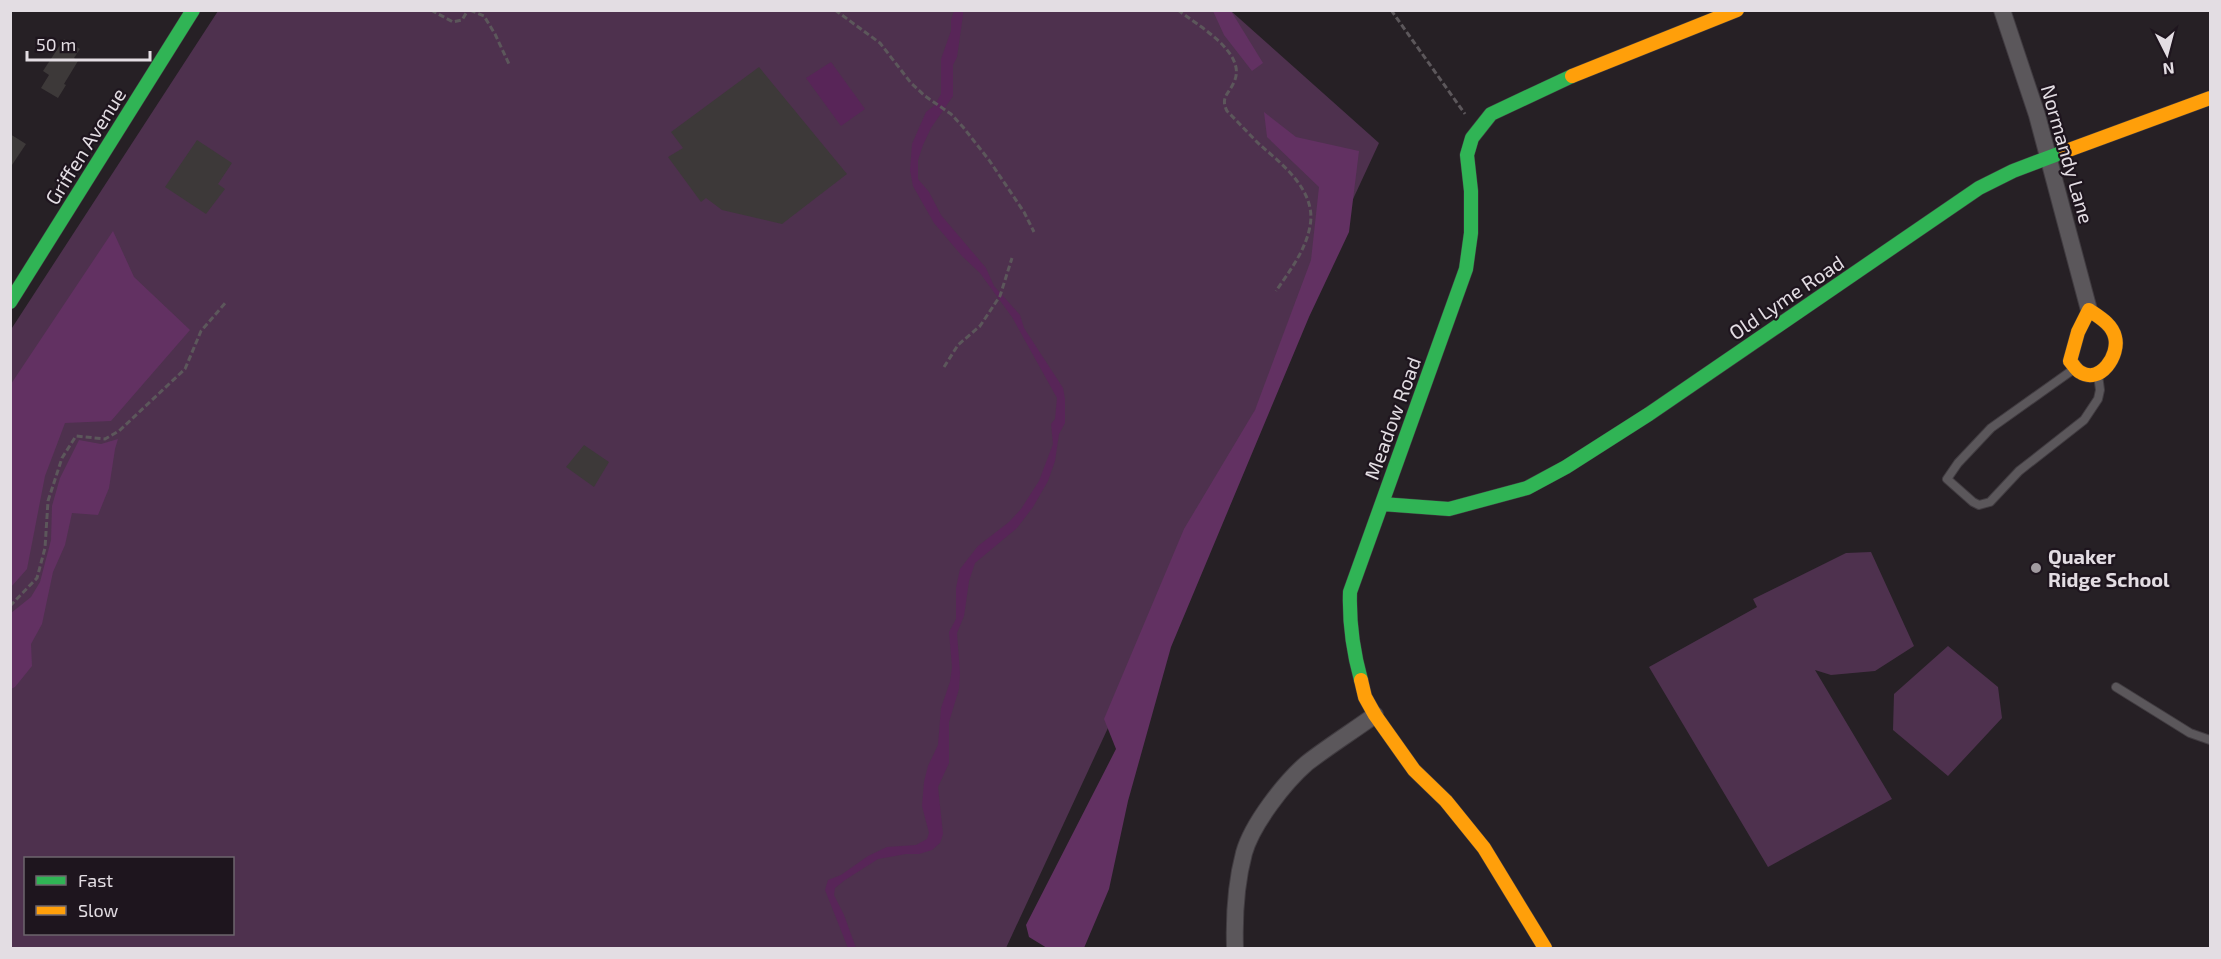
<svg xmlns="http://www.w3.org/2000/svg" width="2221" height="959" viewBox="0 0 2221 959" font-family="'Exo 2',sans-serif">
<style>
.green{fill:#4e314e;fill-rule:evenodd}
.forest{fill:#623162}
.water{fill:#582558}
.building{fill:#3d3939}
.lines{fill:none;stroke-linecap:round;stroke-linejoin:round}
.lane-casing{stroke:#413c41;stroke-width:10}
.street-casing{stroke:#413c41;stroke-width:18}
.fast-casing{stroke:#413c41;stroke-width:15}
.slow-casing{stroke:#413c41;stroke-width:15}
.path{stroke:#5c575b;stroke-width:3;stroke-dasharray:6 3;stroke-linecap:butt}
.lane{stroke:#5b575b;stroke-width:8}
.street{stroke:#5b575b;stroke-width:16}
.fast{stroke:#30b455;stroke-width:14}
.slow{stroke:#ff9f0a;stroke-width:14}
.poi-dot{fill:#a19ba0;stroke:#1e151e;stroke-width:2}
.labels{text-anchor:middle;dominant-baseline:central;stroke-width:4.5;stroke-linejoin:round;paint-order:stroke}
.street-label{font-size:20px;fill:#e3dde3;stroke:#1e151e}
.poi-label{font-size:20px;font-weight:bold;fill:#e3dde3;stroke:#1e151e;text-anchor:start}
</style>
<rect width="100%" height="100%" fill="#262025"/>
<path class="green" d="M218 11H1231L1379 143 1006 948H11L10 331ZM26 858H232V934H26Z
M1871 552 1914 646 1875 671 1831 675 1815 670 1892 799 1768 867 1649 667 1757 607 1753 599 1846 553Z
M1948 646 1998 687 2002 718 1948 776 1893 730 1894 694Z"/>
<path class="forest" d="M1213 11H1231L1263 63 1252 71 1224 35Z
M1264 112 1296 137 1359 151 1349 232 1309 317 1171 647 1128 801 1109 889 1084 948H1047L1029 937 1026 925 1116 749 1104 719 1184 529 1255 410 1311 260 1319 187 1267 137Z
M113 231 134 277 190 330 111 421 65 423 45 476 27 569 11 587V384Z
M118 439 115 449 109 488 98 515 72 513 65 545 53 572 42 624 31 644 32 666 15 687 11 689V613L31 597 40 582 51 540 52 506 60 478 79 440 101 444Z"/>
<path class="water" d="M954 11H963V15L957 57 953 65V96L931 128 923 145 918 160V179L929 192 941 215 986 268 994 286 1020 315 1024 328 1063 388 1065 399V423L1059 434 1055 461 1048 481 1033 507 1017 528 975 563 969 581 964 616 957 633 960 673 959 689 949 722V763L938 787 943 834 940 843 932 850 919 854H906L878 859 845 880 835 888 834 895 844 915 856 948H848L825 890 828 880 841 875 868 856 887 847 916 845 927 839 929 833 922 806 924 782 928 766 938 745 941 708 950 682 952 667 949 632 956 619V588L960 569 978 546 1009 522 1021 509 1039 481 1053 444 1051 424 1055 419 1057 398 1012 317 980 273 962 256 934 223 913 186 910 170 912 144 926 112 935 105 941 94V59L951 31V20Z
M831 62 865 109 841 126 806 78Z"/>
<path class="building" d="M64 39 80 49 74 58 78 61 64 84 66 85 58 98 41 88 49 75 43 71Z
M759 67 847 174 782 224 722 210 706 198 701 202 668 157 683 148 671 132Z
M10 134 26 144 10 168Z
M197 140 232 163 218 184 225 189 206 214 165 187Z
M584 445 609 462 594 487 566 467Z"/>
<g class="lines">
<defs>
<path id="lane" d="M2074 369 1991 428 1958 463 1947 479 1973 502 1979 505 1990 502 2019 471 2084 420 2098 399 2100 390 2098 375
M2116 687 2190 733 2210 740"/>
<path id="street" d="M2002 10 2037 115 2089 310
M1235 948C1234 917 1236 883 1244 853 1252 824 1285 782 1307 763 1329 746 1353 731 1375 715"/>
<path id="fast" d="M10 302 193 10
M1382 504 1449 509 1527 488 1566 467 1649 414 1979 188 2013 171 2066 151
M1361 680C1353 651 1349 622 1350 592L1466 269 1471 233V191L1467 155 1472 138 1491 114 1572 76"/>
<path id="slow" d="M1572 76 1737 10
M2066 151 2210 98
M2089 310C2099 317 2112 324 2115 337 2120 355 2100 385 2080 372 2076 370 2073 364 2070 361L2078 332Z
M1361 680 1365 697 1375 715 1414 770 1446 801 1484 848 1545 948"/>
</defs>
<use href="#lane" class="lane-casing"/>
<use href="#street" class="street-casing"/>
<use href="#fast" class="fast-casing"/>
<use href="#slow" class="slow-casing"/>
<path class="path" d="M431 10 453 22 462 20 468 10
M470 10 484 16 495 34 509 64
M835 10 880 43 911 83 925 96 951 114 963 127 989 160 1024 212 1034 232
M1178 10C1197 25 1248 53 1234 82 1229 94 1220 97 1227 111 1238 122 1248 133 1259 144 1282 164 1317 191 1310 226 1306 250 1289 272 1276 291
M1391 10 1465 114
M944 367 958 345 980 326 1000 296 1012 258
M10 606 37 578 45 548 48 501 62 458 76 436 105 439 119 431 185 369 201 331 227 301"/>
<use href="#lane" class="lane"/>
<use href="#street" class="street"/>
<use href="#fast" class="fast"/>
<use href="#slow" class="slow"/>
</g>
<circle class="poi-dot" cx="2036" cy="568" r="6"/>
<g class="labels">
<g class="street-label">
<text transform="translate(85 146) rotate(-58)">Griffen Avenue</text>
<text transform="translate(2068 154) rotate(74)">Normandy Lane</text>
<text transform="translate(1786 297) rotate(-34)">Old Lyme Road</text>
<text transform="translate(1392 418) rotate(-70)">Meadow Road</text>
</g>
<g class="poi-label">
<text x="2048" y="556">Quaker<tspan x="2048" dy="23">Ridge School</tspan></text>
</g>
</g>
<rect width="2221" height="959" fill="none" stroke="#e3dde3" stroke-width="24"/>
<rect x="24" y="857" width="210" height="78" fill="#1e151e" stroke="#6d656d" stroke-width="1.5"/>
<rect x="36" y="876" width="30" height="9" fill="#30b455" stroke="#6d656d" stroke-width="1.5"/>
<text x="78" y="887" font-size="18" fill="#e3dde3">Fast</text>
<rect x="36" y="906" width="30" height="9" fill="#ff9f0a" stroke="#6d656d" stroke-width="1.5"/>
<text x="78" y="917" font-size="18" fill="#e3dde3">Slow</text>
<g transform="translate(2167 54) rotate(174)" stroke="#1e151e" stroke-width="4.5" paint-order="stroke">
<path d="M0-4.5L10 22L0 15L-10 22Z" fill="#e3dde3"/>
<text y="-9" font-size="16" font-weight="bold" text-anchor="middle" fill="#e3dde3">N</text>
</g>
<path d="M27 51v9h123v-9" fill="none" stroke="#e3dde3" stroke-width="3"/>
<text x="36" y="51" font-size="18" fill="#e3dde3" stroke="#1e151e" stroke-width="4.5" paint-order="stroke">50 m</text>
</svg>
